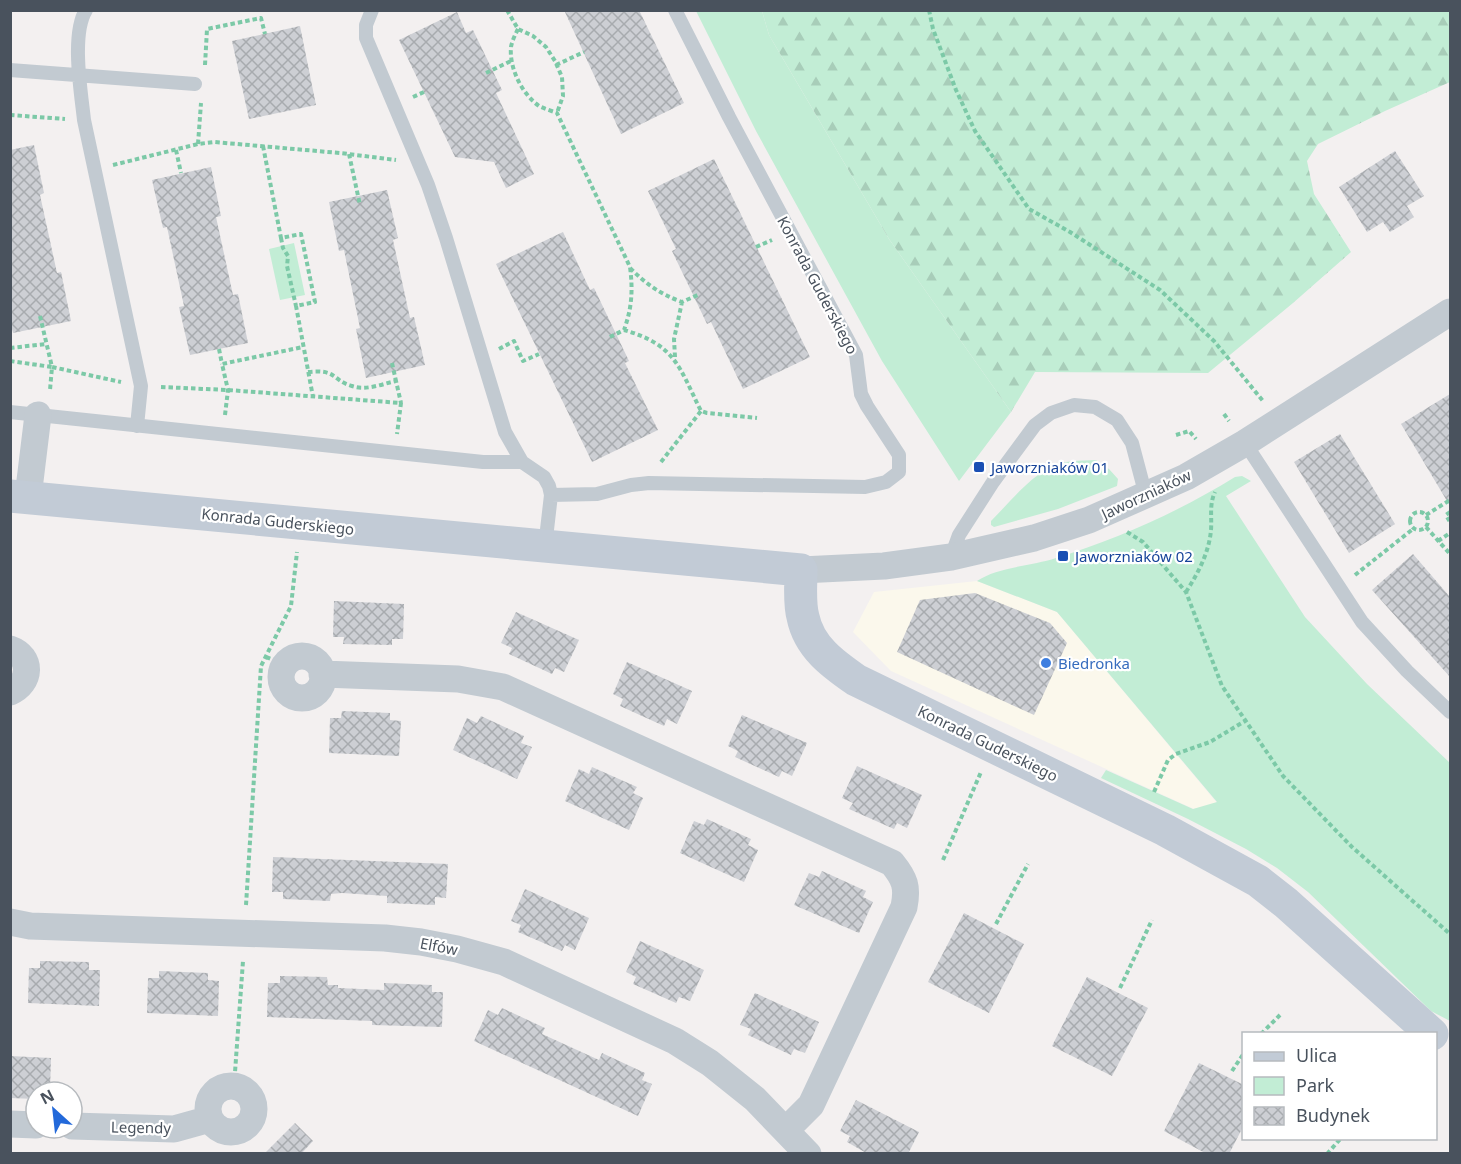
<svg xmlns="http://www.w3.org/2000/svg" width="1461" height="1164" viewBox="0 0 1461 1164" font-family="'Noto Sans',sans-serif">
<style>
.commercial{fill:#fbf8ec}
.green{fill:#c2edd5}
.forest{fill:url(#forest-firs)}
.building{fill:url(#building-cross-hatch)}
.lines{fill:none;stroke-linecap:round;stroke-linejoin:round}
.path{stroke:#7cc9a7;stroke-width:4;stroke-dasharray:4.5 3;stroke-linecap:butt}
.lane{stroke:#c2cad1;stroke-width:14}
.street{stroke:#c2cad1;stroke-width:27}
.secondary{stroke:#c2cbd6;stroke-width:33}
.transit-dot{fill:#1a4fb4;stroke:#fff;stroke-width:2}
.shop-dot{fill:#3f7fe0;stroke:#fff;stroke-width:2}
.labels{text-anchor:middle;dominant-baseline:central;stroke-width:4.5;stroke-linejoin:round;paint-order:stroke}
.street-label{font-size:15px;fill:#49525d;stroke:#fff}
.transit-label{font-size:15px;fill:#164399;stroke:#fff;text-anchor:start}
.shop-label{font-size:15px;fill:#366cbe;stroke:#fff;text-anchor:start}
</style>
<defs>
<pattern id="forest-firs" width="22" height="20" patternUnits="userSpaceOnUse" patternTransform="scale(1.5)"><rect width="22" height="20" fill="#c2edd5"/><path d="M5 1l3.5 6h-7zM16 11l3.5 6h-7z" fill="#a8cdb9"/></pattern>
<pattern id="building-cross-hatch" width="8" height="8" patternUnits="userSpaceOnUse" patternTransform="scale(1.5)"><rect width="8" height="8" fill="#cdcfd4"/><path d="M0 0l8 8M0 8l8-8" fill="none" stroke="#a8abaf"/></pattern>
</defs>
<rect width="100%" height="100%" fill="#f3f0f0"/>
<path class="commercial" d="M977 581 1057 612 1217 803 1194 809 891 671 853 632 874 592Z"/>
<path class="green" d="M696 11H762L769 35 889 239 1011 412 959 481 882 361 756 131Z
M294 243 305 295 280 300 269 249Z
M1096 460 1109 469 1118 479 1117 486 1058 509 994 527 991 525V521C1010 502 1027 480 1050 467 1064 460 1081 461 1096 460Z
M1242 476 1251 481 1226 496 1305 617 1367 684 1450 763V1021L1431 1011 1308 892 1277 868 1246 849 1188 819 1101 778 1106 770 1193 809 1217 802 1057 612 977 581C997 567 1032 566 1056 558 1118 539 1180 511 1235 477Z"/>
<path class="forest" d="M762 11H1450V82L1385 111 1318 144 1307 161 1314 194 1351 252 1293 303 1208 373 1035 372 1011 412 889 239 769 35Z"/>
<path class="building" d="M564 10H639L684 103 621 134Z
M457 12 466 33 473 30 502 90 496 93 534 174 506 188 494 162 455 157 399 40Z
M300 26 316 105 249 119 232 41Z
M34 145 44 193 40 195 57 273 61 272 71 321 13 333 10 321V150Z
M1395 151 1424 196 1407 206 1414 217 1402 225 1390 232 1383 222 1367 232 1339 187Z
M714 159 810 357 743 389 711 322 707 324 672 251 676 249 648 191Z
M211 167 221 216 216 217 233 295 238 294 248 343 190 355 179 307 184 306 167 227 163 228 152 180Z
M387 190 398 238 393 240 410 318 414 317 425 365 366 378 356 329 360 328 344 250 339 251 329 202Z
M563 232 590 290 594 288 629 361 625 363 658 430 592 462 496 264Z
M1450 394V506L1401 424Z
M1340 434 1395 524 1349 553 1294 462Z
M1413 554 1450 597V677L1372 590Z
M975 593 1050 623 1067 643 1034 715 897 652 920 600Z
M334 601 404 604 403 639H392V645L343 644 344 637H333Z
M516 612 579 640 564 672 555 668 552 674 509 654 512 648 501 643Z
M627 662 692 691 677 724 667 719 664 726 620 706 623 699 613 694Z
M342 711 390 713V720L401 721 399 756 329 753 330 718H341Z
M742 715 807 743 792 776 782 771 779 777 735 757 738 751 728 746Z
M481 716 524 736 521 743 532 747 517 779 453 750 467 718 477 723Z
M857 766 922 795 907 828 897 823 894 829 849 809 853 803 842 798Z
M592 767 637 787 633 793 643 798 629 830 565 801 579 769 589 774Z
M707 819 751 839 748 845 758 850 744 882 680 853 694 821 704 825Z
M273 857 448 864 446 898 435 897V905L387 903V896L342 893 331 894 330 901 283 899V892H272Z
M822 871 866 891 863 897 873 902 859 933 794 905 809 873 819 877Z
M525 889 589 918 575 950 565 945 562 951 518 932 521 925 511 921Z
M964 913 1024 944 989 1013 928 982Z
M640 941 704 970 690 1001 679 997 676 1003 633 984 636 977 626 972Z
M40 961 89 962V970H100L99 1006 28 1003 29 968H40Z
M159 971 208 973V980L219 981 218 1016 147 1013 148 978H159Z
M280 976 327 977 328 985H338V988L384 990V983L432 985V992H443L442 1027 372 1025V1021L267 1017 268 983H280Z
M1087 977 1148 1008 1112 1076 1052 1046Z
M755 993 819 1022 805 1053 794 1049 791 1055 748 1035 751 1029 740 1025Z
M502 1008 545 1028 542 1034 588 1055 599 1060 602 1053 645 1073 642 1080 652 1084 638 1116 474 1041 488 1010 498 1015Z
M10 1056 51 1058 50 1092H36V1099L10 1098Z
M1199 1063 1244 1085V1125L1229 1154H1207L1164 1131Z
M856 1100 919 1132 908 1154H868L847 1142 850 1136 840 1131Z
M295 1123 313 1141 301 1154H264Z"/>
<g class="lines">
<path class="path" d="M507 10 518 29 533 36 546 47 555 61 562 77 563 96 557 113
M929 10 933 29 956 90 975 131 1029 209 1070 232 1160 290 1214 341 1263 401
M518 29C515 35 512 41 511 47 509 68 522 94 539 106 545 109 552 111 557 113L630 267C633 290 632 308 624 330
M205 65 207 29 261 18 265 34
M556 65 584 52
M486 73 511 61
M413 97 424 92
M10 115 65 119
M198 144 201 103
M263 146 281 238 301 234 315 302 296 306 313 397
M176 150 181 173
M349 154 360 205
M113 165 198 144 214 142 340 153 396 160
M281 238 283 248 288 256 287 266 296 306
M756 247 772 240
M630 268C646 284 660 294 682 302L700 294
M40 316 52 367 121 382
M610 337 624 330C676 345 679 367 701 411L707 413 757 418
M10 348 46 344
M219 349 222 364
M499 349 514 341 523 361 539 354
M675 357 674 339 682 302
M10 361 52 367 50 390
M392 363 396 381
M308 372C338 369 331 380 352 386 366 391 382 384 396 381L401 403
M161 387 228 390 401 403 397 434
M1224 414 1229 421
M225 415 228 390 222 364 303 347
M1176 435 1189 431 1196 439
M661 462 701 411
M1410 521a9 9 0 1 1 18 0a9 9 0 1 1-18 0Z
M1450 512 1446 515 1450 522
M1426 515 1450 500
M1426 527 1450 554
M1127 532 1143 542 1186 592 1222 686 1283 776 1352 847 1450 934
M1438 541 1450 533
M1355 575 1413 529
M1186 592C1198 573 1209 553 1211 530 1212 516 1209 505 1215 492
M266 657 285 664
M1154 792 1168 760 1176 754 1210 742 1245 721
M943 860 981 772
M246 905 261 666 291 606 297 552
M996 924 1028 864
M1120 988 1152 920
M1261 1034 1280 1015
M1232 1071 1244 1053
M234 1086 243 961
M1327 1154 1341 1138"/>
<path class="lane" d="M86 10C71 34 81 92 84 120L141 386 137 426
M372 10 366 25V38L428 185 446 238 505 432 522 462 544 477 549 486 551 495 545 547
M10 70 195 84
M10 412 483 462H522
M1245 443 1362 622 1407 671 1450 712
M551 495 597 494 631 485 649 483 865 487 886 482 899 472V455L867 406 861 394 856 355 729 117 675 10
M951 557 959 535 993 482 1035 425 1051 413 1074 405 1095 407 1117 420 1132 443 1146 496"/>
<path class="street" d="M28 497 38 415
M801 570 884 566 951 557 1034 538 1089 520 1186 477 1245 443 1450 312
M10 649C33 657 31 683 10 692
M281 677a21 21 0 1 1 42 0a21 21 0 1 1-42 0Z
M322 674 458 679 503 687 892 863C905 879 908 887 904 907L811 1105 786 1130
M10 922 30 926 385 938 421 942 457 949 504 962 675 1041 710 1063 755 1099 808 1154
M208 1109a23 23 0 1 1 46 0a23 23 0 1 1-46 0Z
M10 1124 36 1125
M72 1126 174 1129 210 1119"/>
<path class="secondary" d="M10 496 801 570C801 585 799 603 803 617 809 647 833 664 856 680L1165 830 1258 881 1286 903 1432 1034"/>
</g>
<g class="transit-dot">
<rect x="973" y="461" width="12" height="12" rx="3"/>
<rect x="1057" y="550" width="12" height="12" rx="3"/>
</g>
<circle class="shop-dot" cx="1046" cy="663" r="6"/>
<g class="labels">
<g class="street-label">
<text transform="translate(818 285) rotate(62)">Konrada Guderskiego</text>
<text transform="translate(1146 494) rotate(-25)">Jaworzniaków</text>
<text transform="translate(278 521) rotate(6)">Konrada Guderskiego</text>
<text transform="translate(988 743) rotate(26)">Konrada Guderskiego</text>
<text transform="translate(439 946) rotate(11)">Elfów</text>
<text transform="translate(141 1127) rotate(1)">Legendy</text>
</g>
<g class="transit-label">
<text x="991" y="467">Jaworzniaków 01</text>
<text x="1075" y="556">Jaworzniaków 02</text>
</g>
<g class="shop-label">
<text x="1058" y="663">Biedronka</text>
</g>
</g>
<rect width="1461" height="1164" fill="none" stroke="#49525d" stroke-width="24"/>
<rect x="1242" y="1032" width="195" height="108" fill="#ffffff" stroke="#b6babe" stroke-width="1.5"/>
<rect x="1254" y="1052" width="30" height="9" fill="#c2cbd6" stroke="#b6babe" stroke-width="1.5"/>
<text x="1296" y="1062" font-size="18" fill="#49525d">Ulica</text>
<rect x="1254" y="1077" width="30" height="18" fill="#c2edd5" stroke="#b6babe" stroke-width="1.5"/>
<text x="1296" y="1092" font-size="18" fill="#49525d">Park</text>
<rect x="1254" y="1107" width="30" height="18" fill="url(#building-cross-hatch)" stroke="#b6babe" stroke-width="1.5"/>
<text x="1296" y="1122" font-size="18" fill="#49525d">Budynek</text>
<g transform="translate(54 1110) rotate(333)"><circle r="28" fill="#ffffff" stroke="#b6babe" stroke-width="1.5"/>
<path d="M0-4.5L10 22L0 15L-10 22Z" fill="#2369da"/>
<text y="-9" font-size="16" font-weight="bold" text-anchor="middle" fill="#49525d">N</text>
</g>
</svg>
